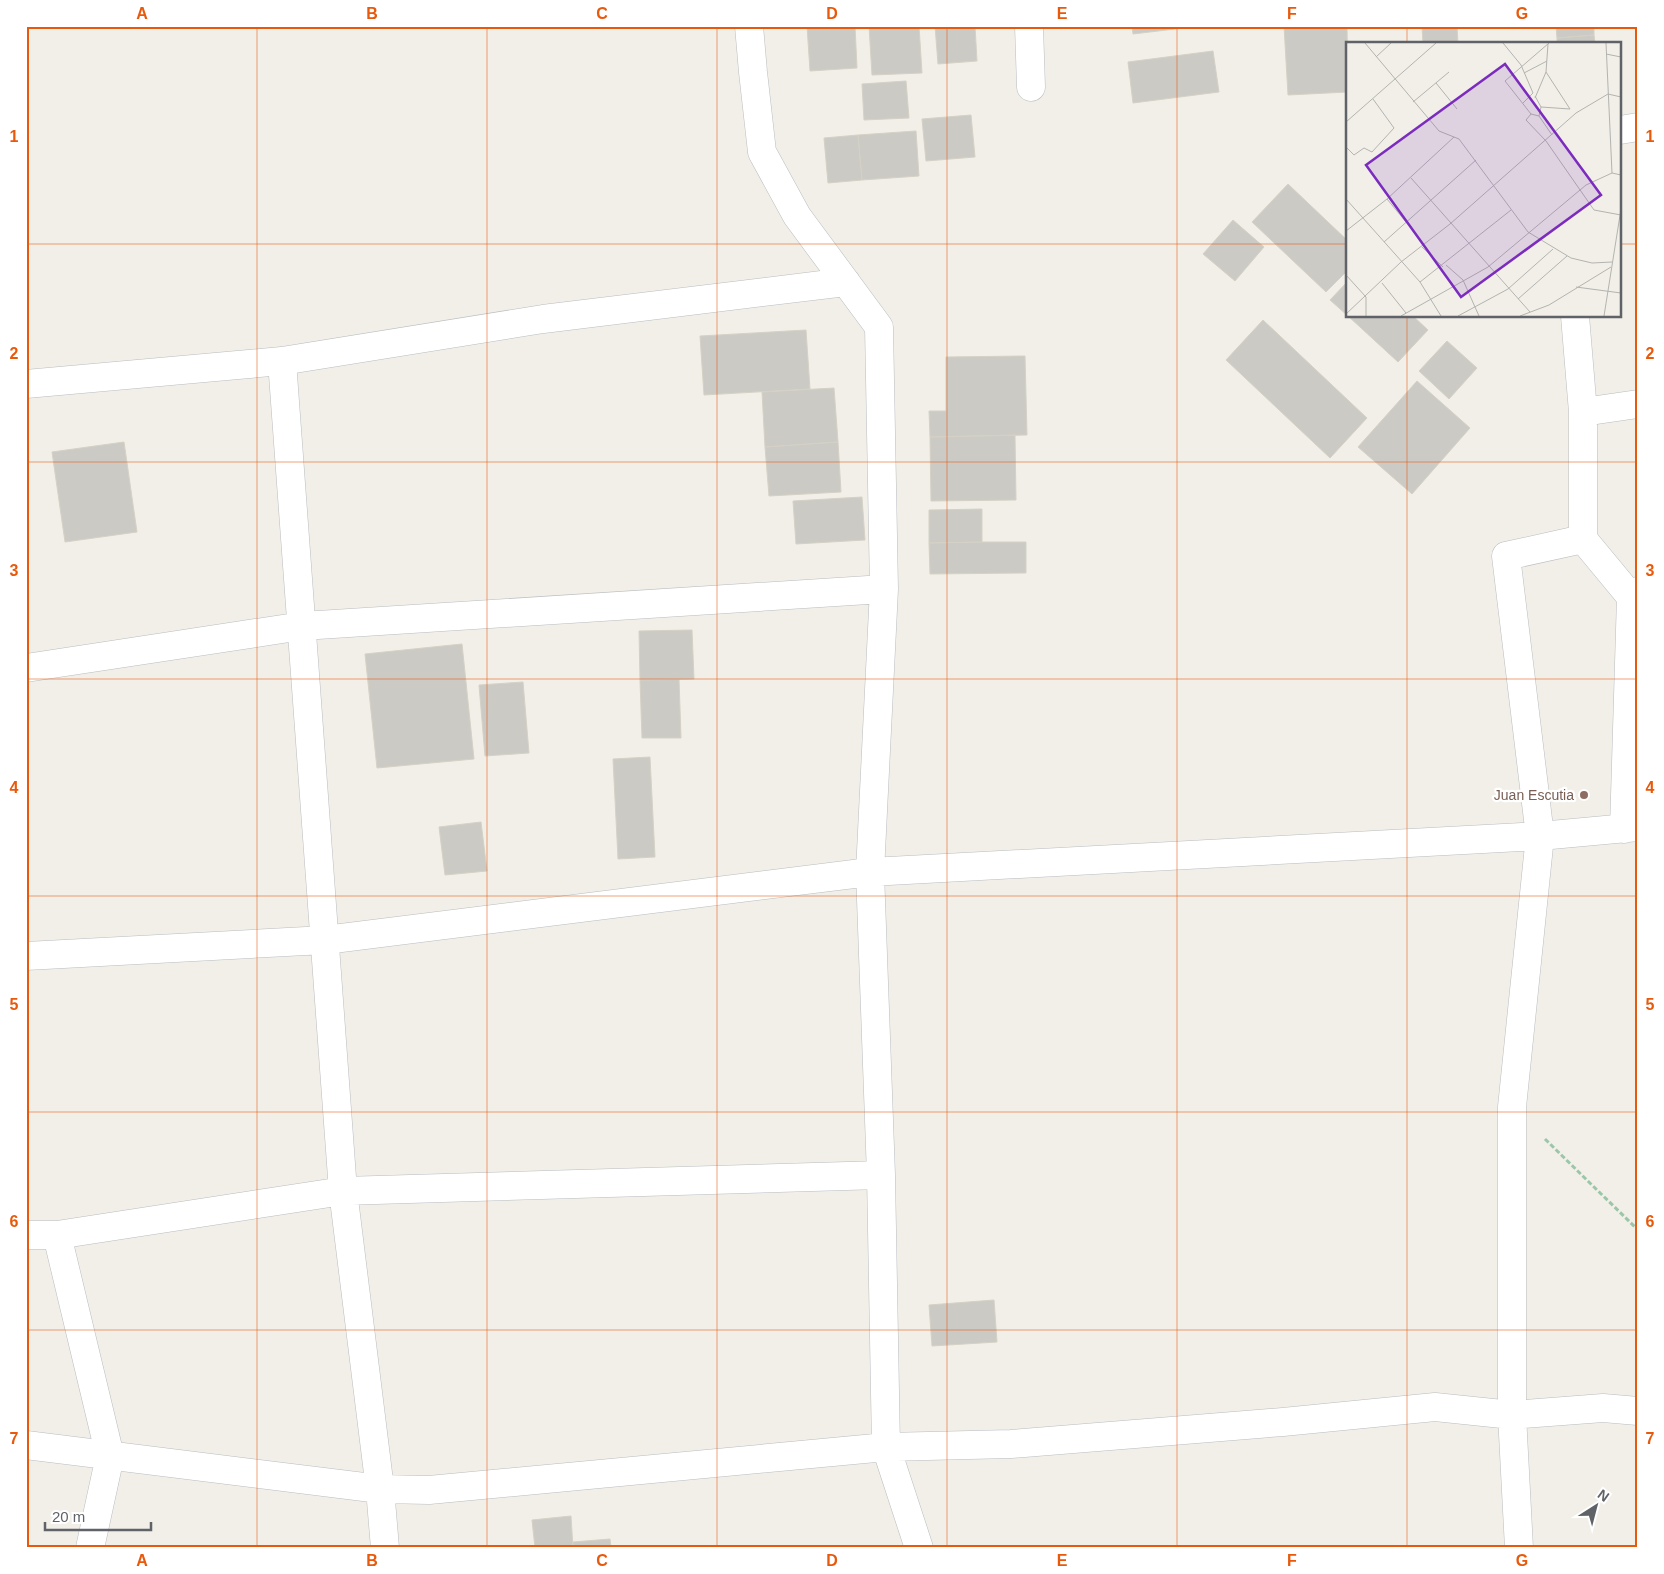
<svg xmlns="http://www.w3.org/2000/svg" width="1664" height="1574" viewBox="0 0 1664 1574" font-family="Helvetica,sans-serif">
<style>
.building{fill:#cccac4;stroke:#d5d1c6}
.lines{fill:none;stroke-linecap:round;stroke-linejoin:round}
.street-casing{stroke:#babcc1;stroke-width:29}
.path{stroke:#9cc6a9;stroke-width:3;stroke-dasharray:5 2.5;stroke-linecap:butt}
.street{stroke:#fff;stroke-width:28}
.grid{fill:none;stroke:#e8590c;stroke-width:1;stroke-opacity:0.55}
.education-dot{fill:#8d6e63;stroke:#fff;stroke-width:2}
.labels{text-anchor:middle;dominant-baseline:central;stroke-width:4.5;stroke-linejoin:round;paint-order:stroke}
.education-label{font-size:14px;fill:#785e54;stroke:#fff;text-anchor:end}
.inset-road{fill:none;stroke:#b3b3b0;stroke-width:1}
.view{fill:#7b2cbf;fill-opacity:0.15;stroke:#7b2cbf;stroke-width:2.5}
.inset-edge{fill:none;stroke:#5f6267;stroke-width:2.5}
.neatline{fill:none;stroke:#e8590c;stroke-width:2}
.grid-label{font-size:16px;text-anchor:middle;font-weight:bold;fill:#e8590c}
</style>
<rect width="100%" height="100%" fill="#f1efe7"/>
<path class="building" d="M807 26H855L857 68 810 71Z
M869 26H919L922 73 872 75Z
M935 26H975L977 61 938 64Z
M1132 26H1200L1133 34Z
M1284 26H1347L1348 92 1288 95Z
M1422 26H1457L1458 44H1423Z
M1556 26H1594V35L1557 38Z
M1594 35 1595 44H1557V38Z
M1213 51 1219 92 1133 103 1128 62Z
M906 81 909 118 864 120 862 84Z
M971 115 975 157 926 161 922 119Z
M916 131 919 176 862 180 858 135Z
M858 135 862 180 828 183 824 138Z
M1288 184 1348 241V270L1326 292 1252 222Z
M1233 220 1264 247 1235 281 1203 254Z
M1348 281V316L1330 300Z
M1348 316H1413L1428 330 1398 362Z
M1263 320 1367 418 1330 458 1226 360Z
M806 330 810 389 704 395 700 336Z
M1447 341 1477 368 1449 399 1419 371Z
M1025 356 1027 435 930 437 929 411H946V357Z
M1417 381 1470 428 1412 494 1358 447Z
M834 388 838 442 765 447 762 392Z
M1015 435 1016 500 931 501 930 437Z
M124 442 137 532 65 542 52 452Z
M838 442 841 492 769 496 765 447Z
M862 497 865 540 796 544 793 501Z
M982 509V542L929 543V510Z
M982 542H1026V573L930 574 929 543Z
M692 630 694 679 640 680 639 631Z
M462 644 474 759 377 768 365 654Z
M679 679 681 738H642L640 680Z
M523 682 529 753 485 756 479 685Z
M650 757 655 857 618 859 613 759Z
M481 822 487 871 445 875 439 827Z
M994 1300 997 1342 932 1346 929 1305Z
M571 1516 573 1548H535L532 1520Z
M610 1539 611 1548H573V1542Z"/>
<g class="lines">
<defs>
<path id="street" d="M749 26 753 72 762 152 797 216 879 327 884 589 870 872 881 1175 886 1447 919 1548
M1029 26 1031 87
M1620 130 1638 127
M282 361 343 1191 380 1489 385 1548
M26 384 282 361 543 319 846 282
M1583 412 1638 404
M1583 539 1631 597 1638 591
M26 668 302 626 884 589
M1624 829 1631 597
M26 956 325 940 870 872 1540 836 1638 827
M26 1235H57L343 1191 881 1175
M57 1235 110 1456 90 1548
M26 1445 380 1489 429 1490 886 1447 1011 1444 1283 1422 1435 1407 1512 1415 1603 1408 1638 1411
M1519 1548 1512 1415V1107L1540 836 1506 556 1583 539V412L1575 316"/>
</defs>
<use href="#street" class="street-casing"/>
<path class="path" d="M1545 1139 1638 1230"/>
<use href="#street" class="street"/>
</g>
<path class="grid" d="M257 26V1548M487 26V1548M717 26V1548M947 26V1548M1177 26V1548M1407 26V44M26 244H1348M1620 244H1638M1407 316V1548M26 462H1638M26 679H1638M26 896H1638M26 1112H1638M26 1330H1638"/>
<circle class="education-dot" cx="1584" cy="795" r="5"/>
<g class="labels">
<g class="education-label">
<text x="1574" y="795">Juan Escutia</text>
</g>
</g>
<g transform="translate(1346 42)">
<rect width="275" height="275" fill="#f1efe7"/>
<path class="inset-road" d="M19 1 93 89 113 97 182 190 225 216 246 221 266 220M157 1 175 23 187 51 177 61M203 1 159 39 185 72 180 78 200 99 248 168 275 173M260 1 266 131M260 12 275 15M30 15 45 1M200 30 224 67M178 31 201 19M90 41 111 67M189 56 200 30 202 2M67 60 103 30M195 65 224 67M185 72 193 74 195 65 189 54M193 74 206 93M0 80 90 1M0 105 8 113 18 106 26 110 48 86 27 57M65 136 184 270M0 157 74 240 95 274M41 157 60 180M0 189 41 157 108 95M38 200 130 118M76 205 97 225M100 223 117 238 133 274M0 233 20 255V274M74 240 165 168M36 241 60 271M230 245 275 251M172 257 221 214M0 272 55 220 104 182 230 71 262 52 275 55M55 274 142 225 240 143 266 131 275 133M112 274 162 247 207 207M174 274 203 263 265 225M258 274 275 167"/>
<path class="view" d="M159 22 255 153 115 255 20 123Z"/>
<rect width="275" height="275" class="inset-edge"/>
</g>
<rect width="1664" height="1574" fill="none" stroke="#ffffff" stroke-width="55"/>
<g transform="translate(1596 1506) rotate(36)" stroke="#ffffff" stroke-width="4" paint-order="stroke">
<path d="M0-4L9 19L0 12L-9 19Z" fill="#5f6267"/>
<text y="-8" font-size="14" font-weight="bold" text-anchor="middle" fill="#5f6267">N</text>
</g>
<path d="M45 1522v8h106v-8" fill="none" stroke="#5f6267" stroke-width="2.5"/>
<text x="52" y="1522" font-size="15" fill="#5f6267" stroke="#ffffff" stroke-width="4" paint-order="stroke">20 m</text>
<rect x="28" y="28" width="1608" height="1518" class="neatline"/>
<g class="grid-label">
<text x="142" y="19">A</text>
<text x="372" y="19">B</text>
<text x="602" y="19">C</text>
<text x="832" y="19">D</text>
<text x="1062" y="19">E</text>
<text x="1292" y="19">F</text>
<text x="1522" y="19">G</text>
<text x="14" y="142">1</text>
<text x="1650" y="142">1</text>
<text x="14" y="359">2</text>
<text x="1650" y="359">2</text>
<text x="14" y="576">3</text>
<text x="1650" y="576">3</text>
<text x="14" y="793">4</text>
<text x="1650" y="793">4</text>
<text x="14" y="1010">5</text>
<text x="1650" y="1010">5</text>
<text x="14" y="1227">6</text>
<text x="1650" y="1227">6</text>
<text x="14" y="1444">7</text>
<text x="1650" y="1444">7</text>
<text x="142" y="1566">A</text>
<text x="372" y="1566">B</text>
<text x="602" y="1566">C</text>
<text x="832" y="1566">D</text>
<text x="1062" y="1566">E</text>
<text x="1292" y="1566">F</text>
<text x="1522" y="1566">G</text>
</g>
</svg>
